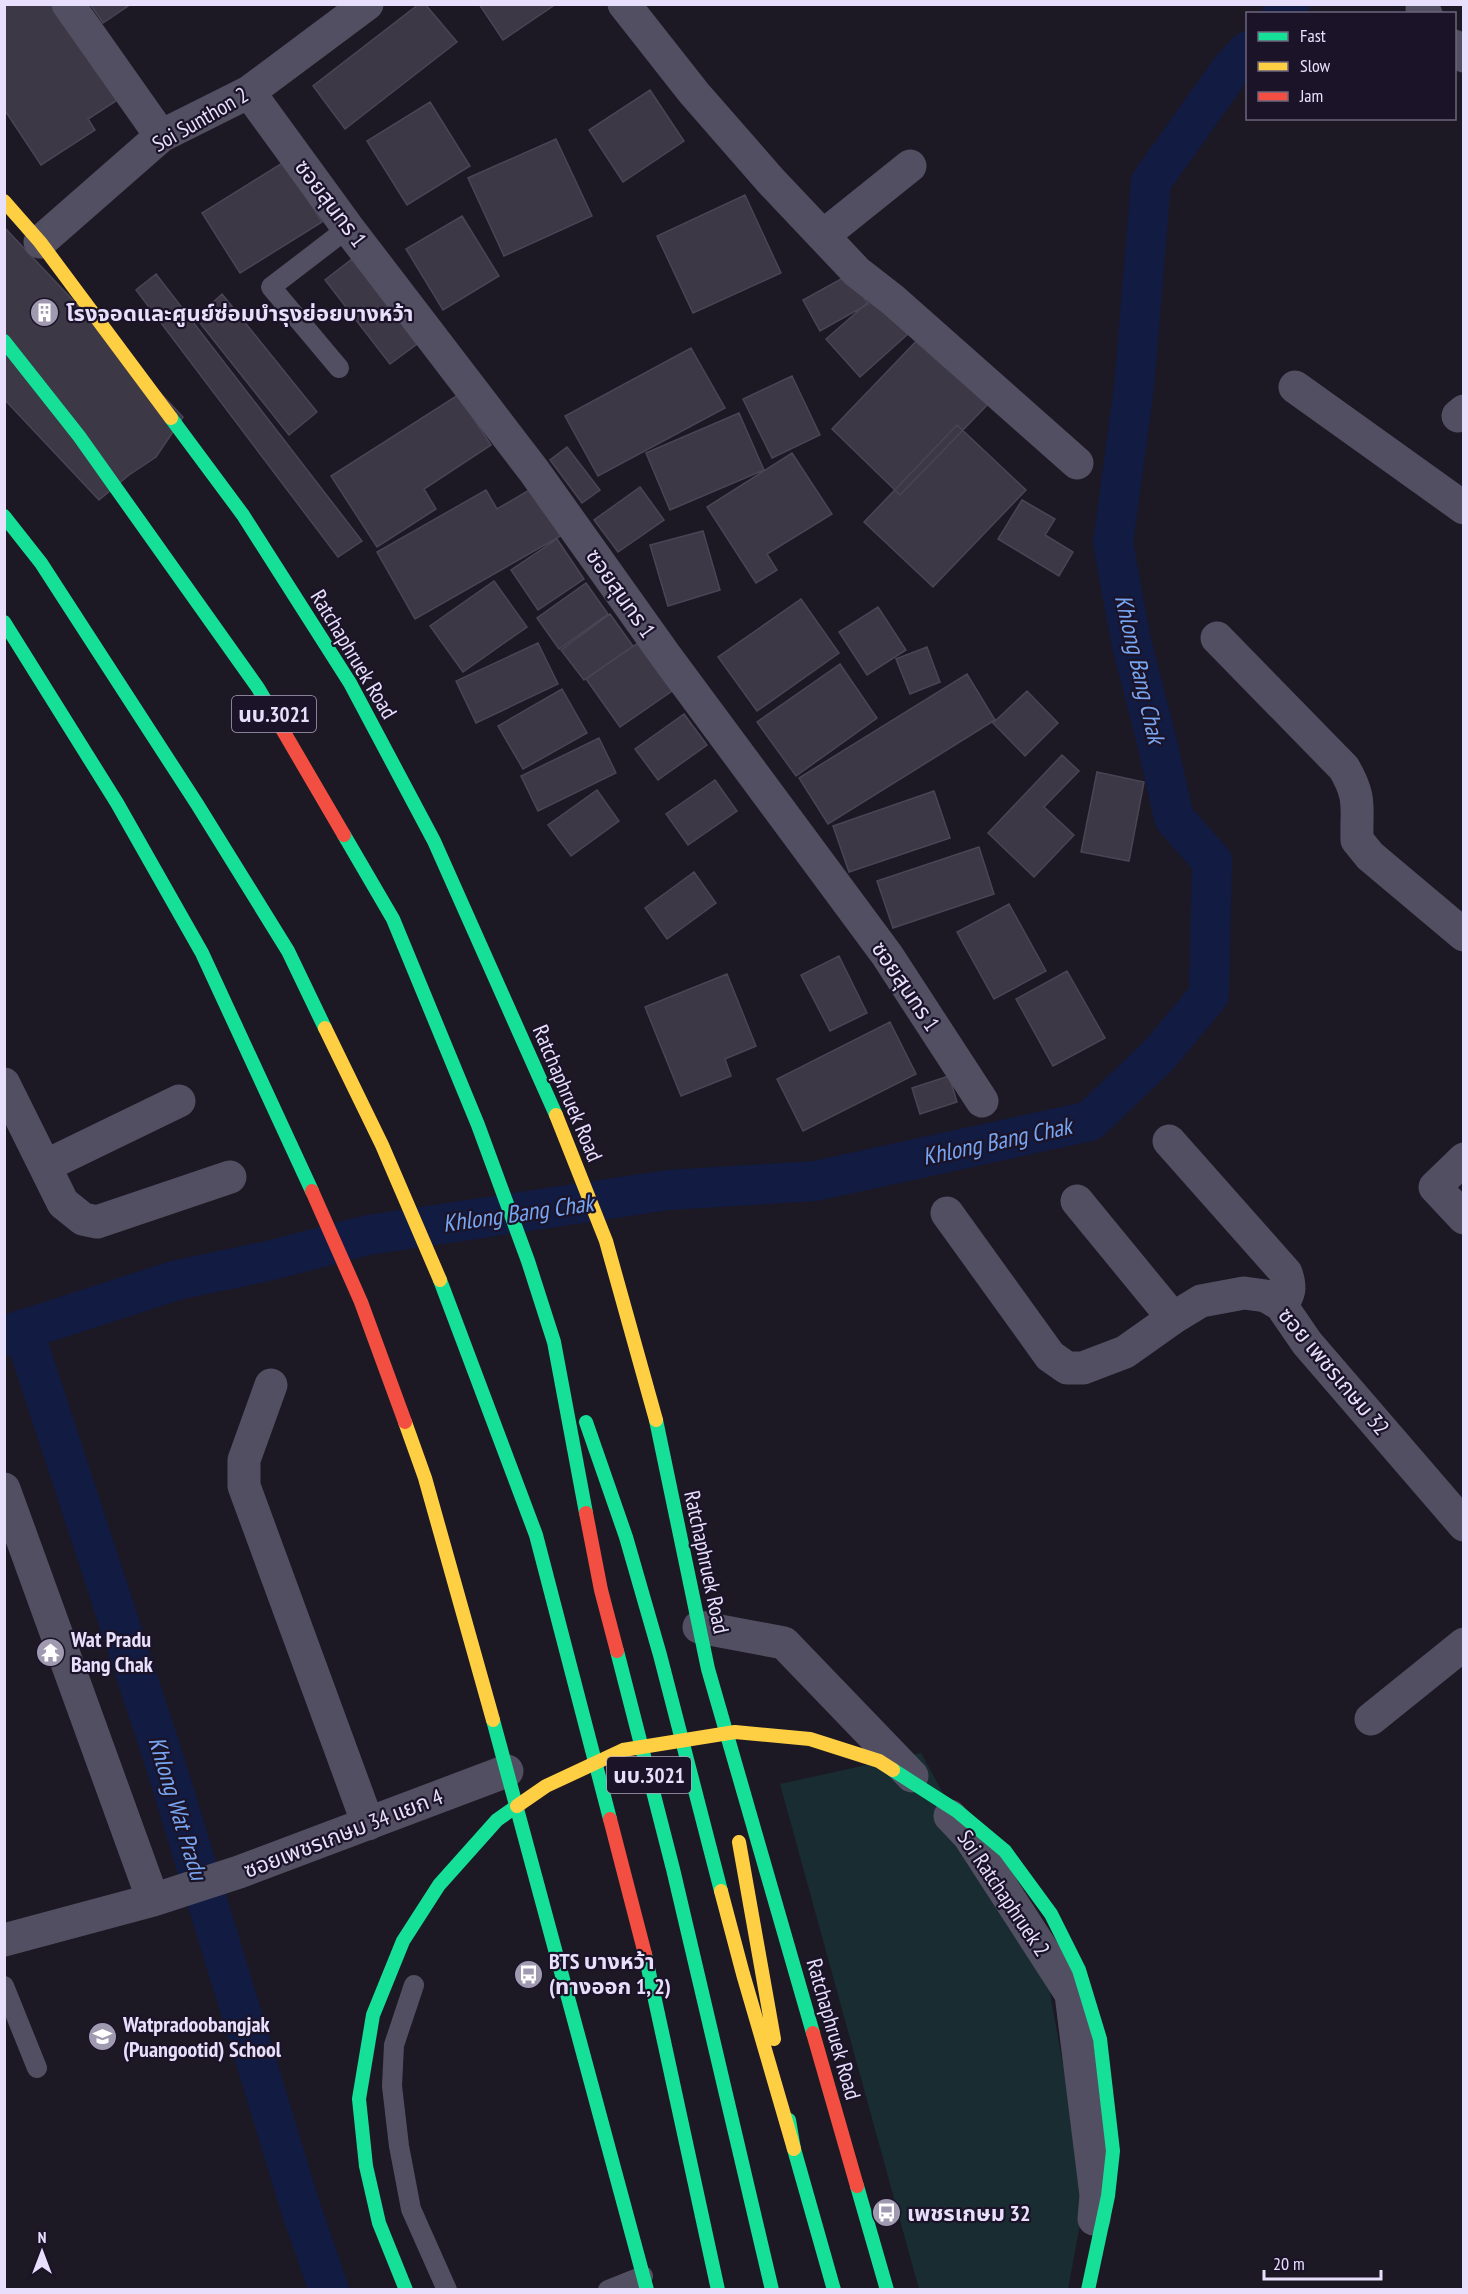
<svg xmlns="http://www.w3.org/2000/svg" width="1468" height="2294" viewBox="0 0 1468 2294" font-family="'PT Sans Narrow','Noto Sans Thai',sans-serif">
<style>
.green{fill:#182c31}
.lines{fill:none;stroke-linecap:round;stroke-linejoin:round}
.canal{stroke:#121b42;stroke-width:40}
.building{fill:#3c3845;stroke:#4a4556;stroke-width:1.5}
.lane{stroke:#524f63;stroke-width:20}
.street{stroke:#524f63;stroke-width:33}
.fast{stroke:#16e098;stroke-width:14}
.slow{stroke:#ffcf43;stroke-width:14}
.jam{stroke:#f24e42;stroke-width:14}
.fast-bridge{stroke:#16e098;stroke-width:14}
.slow-bridge{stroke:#ffcf43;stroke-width:14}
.labels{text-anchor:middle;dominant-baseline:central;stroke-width:4.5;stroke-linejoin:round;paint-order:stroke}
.shield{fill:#1b1429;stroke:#aaa2bd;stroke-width:1.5}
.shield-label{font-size:21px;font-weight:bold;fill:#e7dffc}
.street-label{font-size:22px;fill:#e7dffc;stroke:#1b1429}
.poi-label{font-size:22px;font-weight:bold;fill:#e7dffc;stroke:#1b1429;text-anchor:start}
.water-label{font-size:24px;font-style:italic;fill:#77a5f2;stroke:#1b1429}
</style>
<rect width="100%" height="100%" fill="#1c1924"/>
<path class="green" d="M921 1753 1049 1987 1086 2193 1068 2289H919L780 1784Z"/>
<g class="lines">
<path class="canal" d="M1282 14 1290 4
M23 1329 166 1766 301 2209 329 2290
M4 1336 177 1280 268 1261 368 1235 668 1190 815 1181 1090 1121 1159 1055 1209 995 1212 861 1174 818 1157 742 1131 641 1113 543 1134 388 1151 182 1229 72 1248 51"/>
</g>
<path class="building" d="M4 4H58L119 99 88 119 95 130 41 165 4 109Z
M90 4H131L103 23Z
M419 4H425L457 42 345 129 313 86Z
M479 4H556L503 40Z
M650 90 684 141 623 182 589 130Z
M430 102 470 166 407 205 367 141Z
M556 139 592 216 504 256 468 178Z
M284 162 322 222 240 273 202 213Z
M745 195 781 273 693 313 657 236Z
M462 216 499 276 443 310 406 249Z
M4 227 183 417 156 457 129 475 99 500 4 399Z
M352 259 417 344 390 364 325 280Z
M156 274 362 541 338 557 136 290Z
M850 274 868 304 820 331 803 300Z
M222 294 317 412 289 435 196 318Z
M874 297 908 334 860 377 826 339Z
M924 333 993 399 900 495 832 429Z
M691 348 725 408 598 476 565 416Z
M792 376 820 435 772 458 743 399Z
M458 395 491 445 424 489 436 509 377 547 331 476Z
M739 413 764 470 670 510 646 453Z
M957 425 1026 490 933 587 864 522Z
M567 447 600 490 582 503 550 460Z
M792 453 832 514 767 554 777 570 756 583 707 507Z
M536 486 564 534 415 619 377 552 486 490 497 509Z
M640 487 664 520 618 552 594 520Z
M1022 500 1055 519 1045 535 1073 552 1059 576 998 539Z
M703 531 720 590 668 606 650 545Z
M557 539 584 579 538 610 511 570Z
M494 581 527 627 463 672 430 626Z
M586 583 608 614 559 649 537 618Z
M801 599 839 653 757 711 718 657Z
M878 607 906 650 867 675 839 632Z
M610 614 633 646 584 680 561 650Z
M538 643 558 684 476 723 456 681Z
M638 643 672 691 620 727 586 679Z
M927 647 940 682 910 694 896 659Z
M840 664 877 718 796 776 757 722Z
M967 674 995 720 828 824 799 778Z
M562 689 587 733 523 769 498 726Z
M1027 691 1058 723 1025 756 993 723Z
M684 714 707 745 658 780 635 749Z
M599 738 616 773 538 811 521 776Z
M1062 755 1079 771 1044 807 1074 835 1034 877 988 833Z
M1097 772 1144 782 1129 861 1081 852Z
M715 780 737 811 688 845 666 814Z
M597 790 619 821 571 856 548 825Z
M934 791 950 838 849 872 833 826Z
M979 847 994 894 893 928 877 881Z
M694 872 716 903 667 939 645 908Z
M1009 904 1046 971 994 999 957 932Z
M839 956 867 1013 830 1031 801 975Z
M1067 971 1105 1038 1053 1066 1016 999Z
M727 974 756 1046 725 1059 731 1076 681 1096 645 1007Z
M890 1022 916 1074 803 1131 777 1079Z
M949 1076 957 1102 920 1114 912 1088Z"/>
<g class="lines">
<path class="lane" d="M339 368 271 287 348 228
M414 1985 394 2045 392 2086 399 2146 411 2209 447 2290
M4 1986 37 2068
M608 2290 643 2276"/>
<path class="street" d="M68 4 161 136
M624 4 694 93 770 180 857 272 893 300 1077 463
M1422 9 1426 14
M1454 46 1464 56
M249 92 348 228 534 471 665 655 887 955 982 1101
M824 235 910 166
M40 242 161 136 249 92 367 4
M1295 387 1464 508
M1458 416 1464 411
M1217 638 1344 768C1362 799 1356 807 1357 840L1370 856 1464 935
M4 1084 63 1203 83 1219 97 1222 230 1177
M1169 1141 1286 1273C1291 1287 1290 1294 1281 1305
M1464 1159 1435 1187 1464 1218
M45 1166 179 1101
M1077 1201 1173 1318
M947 1213 1050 1356 1067 1368H1083L1125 1352 1173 1318 1201 1301 1244 1293 1266 1296 1281 1305 1307 1343 1464 1525
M271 1385 244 1460V1486L368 1824
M4 1489 153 1900
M699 1627 784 1643 912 1776
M1371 1719 1464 1644
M950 1816 969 1836 1071 1994 1096 2195 1094 2219
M4 1940 153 1900 239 1872 507 1771"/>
<path class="fast" d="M4 341 79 436 258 688 271 710
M171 418 243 515 350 683 434 841 556 1115
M4 516 41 563 197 804 288 951 325 1028
M4 622 117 803 202 953 312 1191
M344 835 393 919 478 1125 528 1261 554 1342 586 1513
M440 1280 536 1535 610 1819
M656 1420 708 1669 813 2033
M586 1422 626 1537 660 1655 721 1891
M617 1651 673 1869 772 2290
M493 1720 647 2290
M645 1954 718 2290
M789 2120 794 2149 834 2290
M857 2186 887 2290"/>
<path class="slow" d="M4 201 40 242 171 418
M325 1028 382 1145 440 1280
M556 1115 606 1241 656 1420
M405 1422 425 1478 493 1720
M739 1842 774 2039
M721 1891 743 1974 794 2149"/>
<path class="jam" d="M271 710 344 835
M312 1191 361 1302 405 1422
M586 1513 601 1590 617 1651
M610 1819 645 1954
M813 2033 857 2186"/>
<path class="fast-bridge" d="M893 1770 957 1811 1005 1851 1051 1914 1079 1970 1100 2039 1113 2151 1108 2196 1088 2290
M406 2290 379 2223 366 2166 359 2099 373 2015 403 1941 439 1885 497 1820 517 1806"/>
<path class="slow-bridge" d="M517 1806 546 1786 623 1750 735 1732 810 1739 879 1761 893 1770"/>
</g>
<defs>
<symbol id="building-disc" viewBox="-11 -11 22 22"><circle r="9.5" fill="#a09ab0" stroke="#1b1429"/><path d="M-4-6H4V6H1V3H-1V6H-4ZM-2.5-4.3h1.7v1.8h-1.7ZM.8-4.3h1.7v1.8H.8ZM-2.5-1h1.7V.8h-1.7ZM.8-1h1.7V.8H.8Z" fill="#fff"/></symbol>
<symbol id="temple-disc" viewBox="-11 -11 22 22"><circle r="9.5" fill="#a09ab0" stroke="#1b1429"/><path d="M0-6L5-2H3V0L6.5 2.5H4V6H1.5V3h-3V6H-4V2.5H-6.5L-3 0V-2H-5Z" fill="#fff"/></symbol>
<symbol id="bus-disc" viewBox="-11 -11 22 22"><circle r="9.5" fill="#a09ab0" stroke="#1b1429"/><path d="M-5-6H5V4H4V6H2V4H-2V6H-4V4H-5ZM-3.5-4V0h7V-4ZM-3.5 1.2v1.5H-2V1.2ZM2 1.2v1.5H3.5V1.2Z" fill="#fff"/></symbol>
<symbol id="school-disc" viewBox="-11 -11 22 22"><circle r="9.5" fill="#a09ab0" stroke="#1b1429"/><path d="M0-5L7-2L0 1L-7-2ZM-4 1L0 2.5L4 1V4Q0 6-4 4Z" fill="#fff"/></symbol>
</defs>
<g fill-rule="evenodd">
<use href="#building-disc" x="28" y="296" width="33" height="33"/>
<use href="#temple-disc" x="34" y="1636" width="33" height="33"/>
<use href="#bus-disc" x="512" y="1958" width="33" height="33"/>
<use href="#school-disc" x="86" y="2020" width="33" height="33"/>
<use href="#bus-disc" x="870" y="2196" width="33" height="33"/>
</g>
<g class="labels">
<g class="shield">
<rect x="232" y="696" width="84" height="36" rx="4.5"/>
<rect x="607" y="1757" width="84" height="36" rx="4.5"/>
</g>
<g class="shield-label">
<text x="274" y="714">นบ.3021</text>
<text x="649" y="1775">นบ.3021</text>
</g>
<g class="street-label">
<text transform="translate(200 119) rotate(-30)">Soi Sunthon 2</text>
<text transform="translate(331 203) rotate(53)">ซอยสุนทร 1</text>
<text transform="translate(621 593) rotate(55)">ซอยสุนทร 1</text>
<text transform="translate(354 654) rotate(59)">Ratchaphruek Road</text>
<text transform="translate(906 986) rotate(56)">ซอยสุนทร 1</text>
<text transform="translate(568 1093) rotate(67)">Ratchaphruek Road</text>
<text transform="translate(1334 1371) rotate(50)">ซอย เพชรเกษม 32</text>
<text transform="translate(707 1562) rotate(78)">Ratchaphruek Road</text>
<text transform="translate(343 1833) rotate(-21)">ซอยเพชรเกษม 34 แยก 4</text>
<text transform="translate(1004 1893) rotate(56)">Soi Ratchaphruek 2</text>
<text transform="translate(834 2029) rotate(74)">Ratchaphruek Road</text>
</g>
<g class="poi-label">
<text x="66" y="313">โรงจอดและศูนย์ซ่อมบำรุงย่อยบางหว้า</text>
<text x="71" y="1639">Wat Pradu<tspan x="71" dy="25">Bang Chak</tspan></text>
<text x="549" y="1961">BTS บางหว้า<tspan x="549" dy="25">(ทางออก 1, 2)</tspan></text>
<text x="123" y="2024">Watpradoobangjak<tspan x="123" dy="25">(Puangootid) School</tspan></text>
<text x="907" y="2213">เพชรเกษม 32</text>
</g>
<g class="water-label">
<text transform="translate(1140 669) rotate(77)">Khlong Bang Chak</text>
<text transform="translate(997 1141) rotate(-12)">Khlong Bang Chak</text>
<text transform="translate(518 1213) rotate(-8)">Khlong Bang Chak</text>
<text transform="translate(178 1808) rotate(73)">Khlong Wat Pradu</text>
</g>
</g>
<rect width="1468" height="2294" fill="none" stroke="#e7dffc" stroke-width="12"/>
<rect x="1246" y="12" width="210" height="108" fill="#1b1429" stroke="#6d657d" stroke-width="1.5"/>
<rect x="1258" y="32" width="30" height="9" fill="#16e098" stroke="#6d657d" stroke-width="1.5"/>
<text x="1300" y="42" font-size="18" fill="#e7dffc">Fast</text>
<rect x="1258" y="62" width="30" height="9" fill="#ffcf43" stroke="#6d657d" stroke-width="1.5"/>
<text x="1300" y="72" font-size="18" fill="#e7dffc">Slow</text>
<rect x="1258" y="92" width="30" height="9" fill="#f24e42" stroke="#6d657d" stroke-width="1.5"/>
<text x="1300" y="102" font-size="18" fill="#e7dffc">Jam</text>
<g transform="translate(42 2252)" stroke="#1b1429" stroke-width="4.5" paint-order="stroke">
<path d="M0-4.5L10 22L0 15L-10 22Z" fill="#e7dffc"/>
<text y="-9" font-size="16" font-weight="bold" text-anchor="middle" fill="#e7dffc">N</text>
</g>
<path d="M1264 2270v9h117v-9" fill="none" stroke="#e7dffc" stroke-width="3"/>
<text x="1273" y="2270" font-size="18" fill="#e7dffc" stroke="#1b1429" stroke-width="4.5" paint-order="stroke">20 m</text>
</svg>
